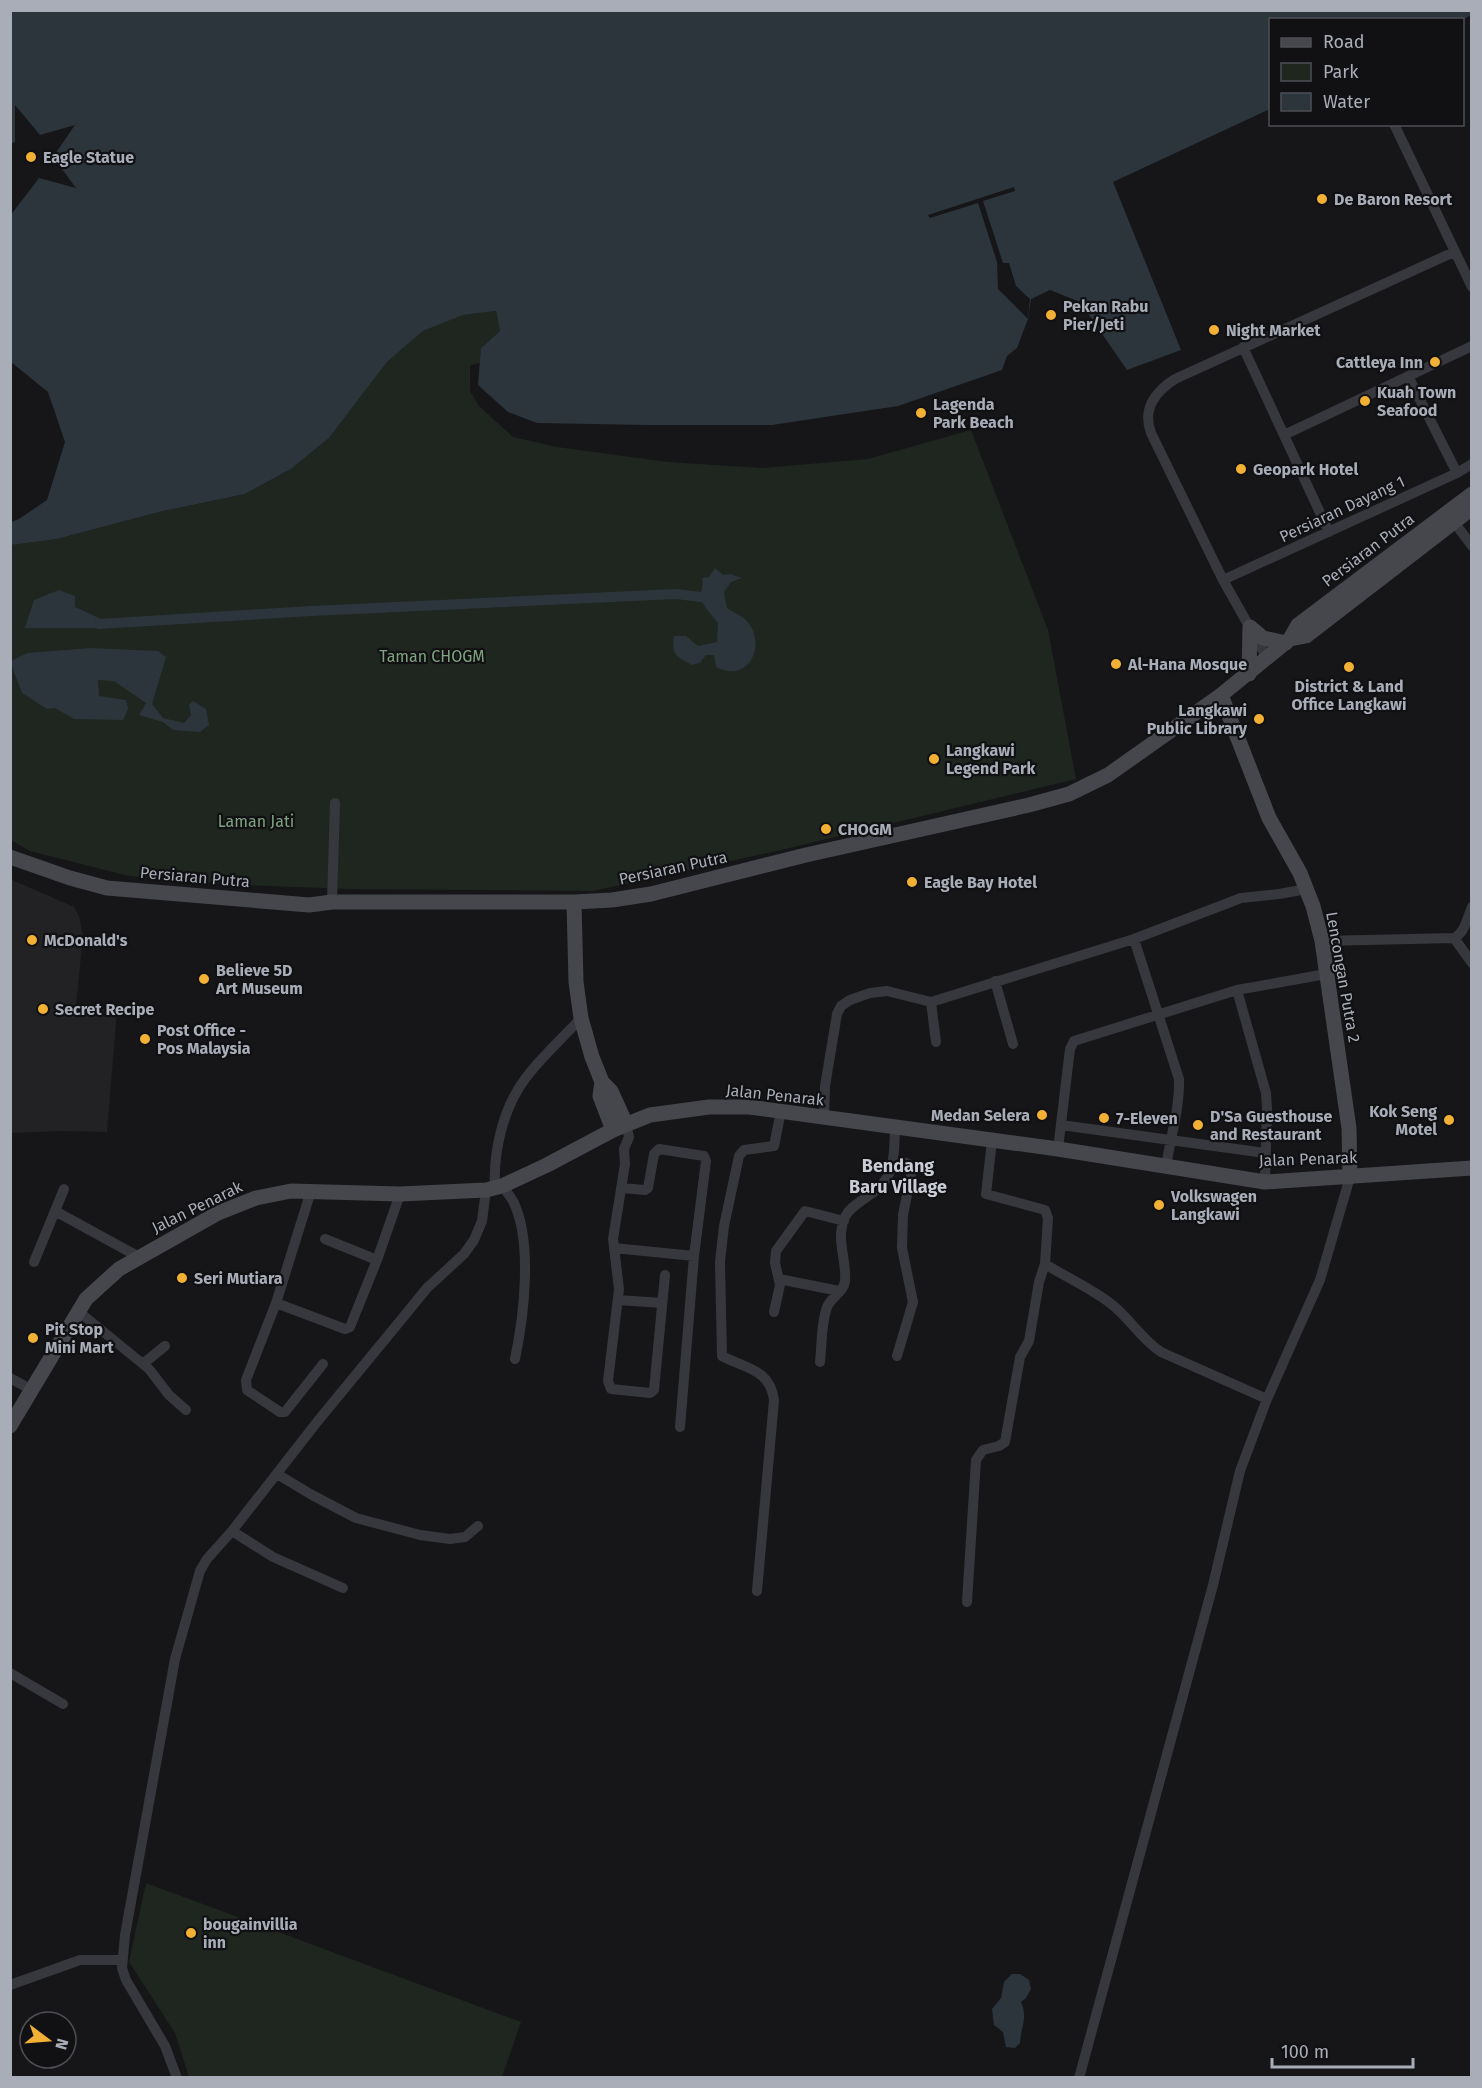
<svg xmlns="http://www.w3.org/2000/svg" width="1482" height="2088" viewBox="0 0 1482 2088" font-family="'Fira Sans',sans-serif">
<style>
.built{fill:#222225}
.green{fill:#1e261f}
.water{fill:#2c353c}
.pier{fill:#161618}
.lines{fill:none;stroke-linecap:round;stroke-linejoin:round}
.canal{stroke:#2c353c;stroke-width:10}
.street{stroke:#37383d;stroke-width:10}
.secondary{stroke:#45474d;stroke-width:15}
.poi-dot{fill:#f2b134;stroke:#111113;stroke-width:2}
.labels{text-anchor:middle;dominant-baseline:central;stroke-width:4.5;stroke-linejoin:round;paint-order:stroke}
.poi-label{font-size:16px;font-weight:bold;fill:#a8adb8;stroke:#111113;text-anchor:start}
.street-label{font-size:16px;fill:#a8adb8;stroke:#111113}
.park-label{font-size:16px;fill:#7fa381;stroke:#111113}
.neighbourhood-label{font-size:18px;font-weight:bold;fill:#c9ccd4;stroke:#111113}
</style>
<rect width="100%" height="100%" fill="#161618"/>
<path class="built" d="M10 879 74 907 79 916 83 936 76 1006 117 1011 107 1132 62 1131 11 1133Z"/>
<path class="green" d="M496 311 500 331 481 348 480 363 470 365V391L479 406 513 437 557 447 668 462 761 468 868 459 971 430 1048 630 1076 779 777 851 593 891 350 889 241 885 129 876 30 851 11 840 10 545 57 539 159 512 245 494 291 469 329 438 387 362 423 331 463 315Z
M146 1883 521 2022 502 2077H189L175 2033 129 1962Z"/>
<path class="water" d="M11 11H1471V15L1462 20H1270V109L1113 182 1181 350 1127 370 1080 302 1050 290 1031 299 1028 319 1017 348 1007 356 1002 370 898 406 772 425H647L537 423 508 412 478 385 481 348 500 331 496 311 463 315 423 331 387 362 329 438 291 469 245 494 159 512 57 539 11 545V522L19 519 47 500 65 442 48 392 11 362 10 216 39 178 76 188 53 157 75 125 40 135 15 105V142L11 144Z
M715 568 723 575 730 574 742 578 731 582 724 592 727 608C732 612 741 615 746 620 768 643 749 685 716 667L714 655H706L700 663 692 665C676 656 671 655 674 636H686L698 646 717 642 718 623C713 616 702 606 701 598 700 591 704 586 702 578L709 577Z
M59 590 75 596V607L101 619 98 628H25L34 600Z
M91 648 158 651 166 657 152 704 163 718 184 723 191 715 189 705 193 701 206 709 209 725 200 732 173 730 163 722 139 715 146 703 114 681 98 680 99 696 126 700 128 709 123 720 74 719 55 708 47 709 22 693 11 664V661L27 653Z
M1012 1974H1020L1029 1980 1031 1989 1026 1998 1021 2002C1028 2017 1021 2027 1020 2043L1015 2048 1006 2047 1003 2032 994 2025 992 2009 1001 1998 1004 1982Z"/>
<path class="pier" d="M1014 187 1015 191 983 201 1003 263H1009L1016 286 1030 299 1028 319 998 289 997 262 978 203 930 218 928 215Z"/>
<g class="lines">
<path class="canal" d="M99 624 311 611 676 594 701 597"/>
<path class="street" d="M1394 124 1472 287
M1243 347 1329 532
M1408 376 1457 473
M1284 435 1472 346
M1454 522 1472 546
M1223 580 1457 473 1472 464
M1267 658 1223 580 1151 433C1142 409 1155 392 1175 379L1454 252
M332 902 335 803
M1454 938 1472 963
M1134 939 1179 1079C1180 1109 1170 1138 1166 1167
M1322 941 1454 938C1465 933 1467 918 1472 907
M995 981 1013 1044
M1237 990 1266 1093 1267 1109 1265 1182
M931 1002 936 1042
M824 1118 825 1086 837 1014 841 1006 850 1000 870 993 887 991 931 1002 1134 939 1241 898 1279 894 1307 889
M626 1124 629 1137 624 1149 625 1164 613 1239 619 1289 608 1381 611 1389 650 1393 654 1390 665 1275
M1061 1125 1265 1153
M992 1141 986 1194 1045 1210 1048 1218 1045 1264C1066 1277 1090 1288 1110 1303 1129 1317 1141 1339 1161 1352L1267 1399
M1058 1149 1070 1049 1074 1041 1237 990 1326 974
M894 1160 907 1163 912 1170 903 1215 902 1248 913 1302 897 1356
M502 1186C506 1191 510 1196 513 1201 533 1241 524 1316 515 1359
M495 1188C493 1152 503 1108 525 1079 541 1057 563 1038 581 1018
M621 1188 645 1190 648 1188 654 1154 659 1149 704 1156 706 1161 694 1256 680 1427
M311 1191 276 1303 246 1380 247 1390 280 1412H285L323 1364
M55 1211 139 1257
M325 1239 377 1260
M614 1248 694 1256
M34 1262 64 1189
M779 1279 839 1291
M618 1300 662 1303
M276 1303 345 1329 350 1327 377 1260 400 1194
M78 1311 149 1369 169 1395 186 1410
M774 1312 780 1285 775 1263 776 1251 805 1211 844 1221
M820 1362C822 1344 821 1324 827 1307 831 1297 844 1292 845 1281 847 1259 835 1239 845 1217 849 1208 860 1202 868 1196 896 1179 894 1157 895 1128
M144 1363 165 1346
M10 1378 32 1390
M277 1474 312 1495 356 1518 420 1535 450 1539 465 1537 478 1526
M232 1531 273 1557 343 1588
M757 1591 774 1400C770 1369 746 1369 722 1356L720 1262 724 1226 739 1156 744 1150 774 1146 781 1111
M967 1602 976 1460 983 1450 999 1446 1005 1442 1020 1357 1029 1341 1039 1282 1045 1264
M10 1673 63 1704
M10 1985 80 1960H122
M177 2078 165 2046 126 1980 122 1968 125 1935 175 1659 200 1571 207 1559 232 1531 317 1422 405 1315 427 1288 464 1254 474 1240 482 1221 486 1190
M1079 2078 1213 1585 1240 1471 1267 1399 1320 1280 1350 1177"/>
<path class="secondary" d="M1250 627 1263 638 1286 643
M1290 639 1306 636 1472 508
M1249 674 1250 627
M1221 695 1269 818 1300 873 1313 906 1322 941 1349 1128 1350 1177
M10 857 70 878 107 888 309 905 332 902H574L612 900 651 894 806 855 1029 805 1069 794 1108 775 1221 695 1290 639 1298 625 1472 494
M574 902 576 982 581 1018 592 1057 602 1082 611 1091 626 1124
M602 1082 600 1096 613 1130
M10 1426 86 1299 119 1269 218 1213 256 1198 291 1191 400 1194 486 1190 502 1186 547 1165 613 1130 650 1115 709 1107H749L1058 1149 1265 1182 1472 1168"/>
</g>
<g class="poi-dot">
<circle cx="31" cy="157" r="6"/>
<circle cx="1322" cy="199" r="6"/>
<circle cx="1051" cy="315" r="6"/>
<circle cx="1214" cy="330" r="6"/>
<circle cx="1435" cy="362" r="6"/>
<circle cx="1365" cy="401" r="6"/>
<circle cx="921" cy="413" r="6"/>
<circle cx="1241" cy="469" r="6"/>
<circle cx="1116" cy="664" r="6"/>
<circle cx="1349" cy="667" r="6"/>
<circle cx="1259" cy="719" r="6"/>
<circle cx="934" cy="759" r="6"/>
<circle cx="826" cy="829" r="6"/>
<circle cx="912" cy="882" r="6"/>
<circle cx="32" cy="940" r="6"/>
<circle cx="204" cy="979" r="6"/>
<circle cx="43" cy="1009" r="6"/>
<circle cx="145" cy="1039" r="6"/>
<circle cx="1042" cy="1115" r="6"/>
<circle cx="1104" cy="1118" r="6"/>
<circle cx="1449" cy="1120" r="6"/>
<circle cx="1198" cy="1125" r="6"/>
<circle cx="1159" cy="1205" r="6"/>
<circle cx="182" cy="1278" r="6"/>
<circle cx="33" cy="1338" r="6"/>
<circle cx="191" cy="1933" r="6"/>
</g>
<g class="labels">
<g class="poi-label">
<text x="43" y="157">Eagle Statue</text>
<text x="1334" y="199">De Baron Resort</text>
<text x="1063" y="306">Pekan Rabu<tspan x="1063" dy="18">Pier/Jeti</tspan></text>
<text x="1226" y="330">Night Market</text>
<text x="1423" y="362" text-anchor="end">Cattleya Inn</text>
<text x="1377" y="392">Kuah Town<tspan x="1377" dy="18">Seafood</tspan></text>
<text x="933" y="404">Lagenda<tspan x="933" dy="18">Park Beach</tspan></text>
<text x="1253" y="469">Geopark Hotel</text>
<text x="1128" y="664">Al-Hana Mosque</text>
<text x="1349" y="686" text-anchor="middle">District &amp; Land<tspan x="1349" dy="18">Office Langkawi</tspan></text>
<text x="1247" y="710" text-anchor="end">Langkawi<tspan x="1247" dy="18">Public Library</tspan></text>
<text x="946" y="750">Langkawi<tspan x="946" dy="18">Legend Park</tspan></text>
<text x="838" y="829">CHOGM</text>
<text x="924" y="882">Eagle Bay Hotel</text>
<text x="44" y="940">McDonald's</text>
<text x="216" y="970">Believe 5D<tspan x="216" dy="18">Art Museum</tspan></text>
<text x="55" y="1009">Secret Recipe</text>
<text x="157" y="1030">Post Office -<tspan x="157" dy="18">Pos Malaysia</tspan></text>
<text x="1437" y="1111" text-anchor="end">Kok Seng<tspan x="1437" dy="18">Motel</tspan></text>
<text x="1030" y="1115" text-anchor="end">Medan Selera</text>
<text x="1210" y="1116">D'Sa Guesthouse<tspan x="1210" dy="18">and Restaurant</tspan></text>
<text x="1116" y="1118">7-Eleven</text>
<text x="1171" y="1196">Volkswagen<tspan x="1171" dy="18">Langkawi</tspan></text>
<text x="194" y="1278">Seri Mutiara</text>
<text x="45" y="1329">Pit Stop<tspan x="45" dy="18">Mini Mart</tspan></text>
<text x="203" y="1924">bougainvillia<tspan x="203" dy="18">inn</tspan></text>
</g>
<g class="street-label">
<text transform="translate(1342 509) rotate(-25)">Persiaran Dayang 1</text>
<text transform="translate(1368 550) rotate(-37)">Persiaran Putra</text>
<text transform="translate(673 868) rotate(-12)">Persiaran Putra</text>
<text transform="translate(195 877) rotate(5)">Persiaran Putra</text>
<text transform="translate(1343 977) rotate(80)">Lencongan Putra 2</text>
<text transform="translate(775 1095) rotate(6)">Jalan Penarak</text>
<text transform="translate(1308 1159) rotate(-2)">Jalan Penarak</text>
<text transform="translate(197 1207) rotate(-26)">Jalan Penarak</text>
</g>
<g class="park-label">
<text x="432" y="656">Taman CHOGM</text>
<text x="256" y="821">Laman Jati</text>
</g>
<g class="neighbourhood-label">
<text x="898" y="1166">Bendang<tspan x="898" dy="21">Baru Village</tspan></text>
</g>
</g>
<rect width="1482" height="2088" fill="none" stroke="#a8adb8" stroke-width="24"/>
<rect x="1269" y="18" width="195" height="108" fill="#111113" stroke="#4d4f55" stroke-width="1.5"/>
<rect x="1281" y="38" width="30" height="9" fill="#45474d" stroke="#4d4f55" stroke-width="1.5"/>
<text x="1323" y="48" font-size="18" fill="#a8adb8">Road</text>
<rect x="1281" y="63" width="30" height="18" fill="#1e261f" stroke="#4d4f55" stroke-width="1.5"/>
<text x="1323" y="78" font-size="18" fill="#a8adb8">Park</text>
<rect x="1281" y="93" width="30" height="18" fill="#2c353c" stroke="#4d4f55" stroke-width="1.5"/>
<text x="1323" y="108" font-size="18" fill="#a8adb8">Water</text>
<g transform="translate(48 2040) rotate(106)"><circle r="28" fill="#111113" stroke="#4d4f55" stroke-width="1.5"/>
<path d="M0-4.5L10 22L0 15L-10 22Z" fill="#f2b134"/>
<text y="-9" font-size="16" font-weight="bold" text-anchor="middle" fill="#a8adb8">N</text>
</g>
<path d="M1272 2058v9h141v-9" fill="none" stroke="#a8adb8" stroke-width="3"/>
<text x="1281" y="2058" font-size="18" fill="#a8adb8" stroke="#111113" stroke-width="4.5" paint-order="stroke">100 m</text>
</svg>
